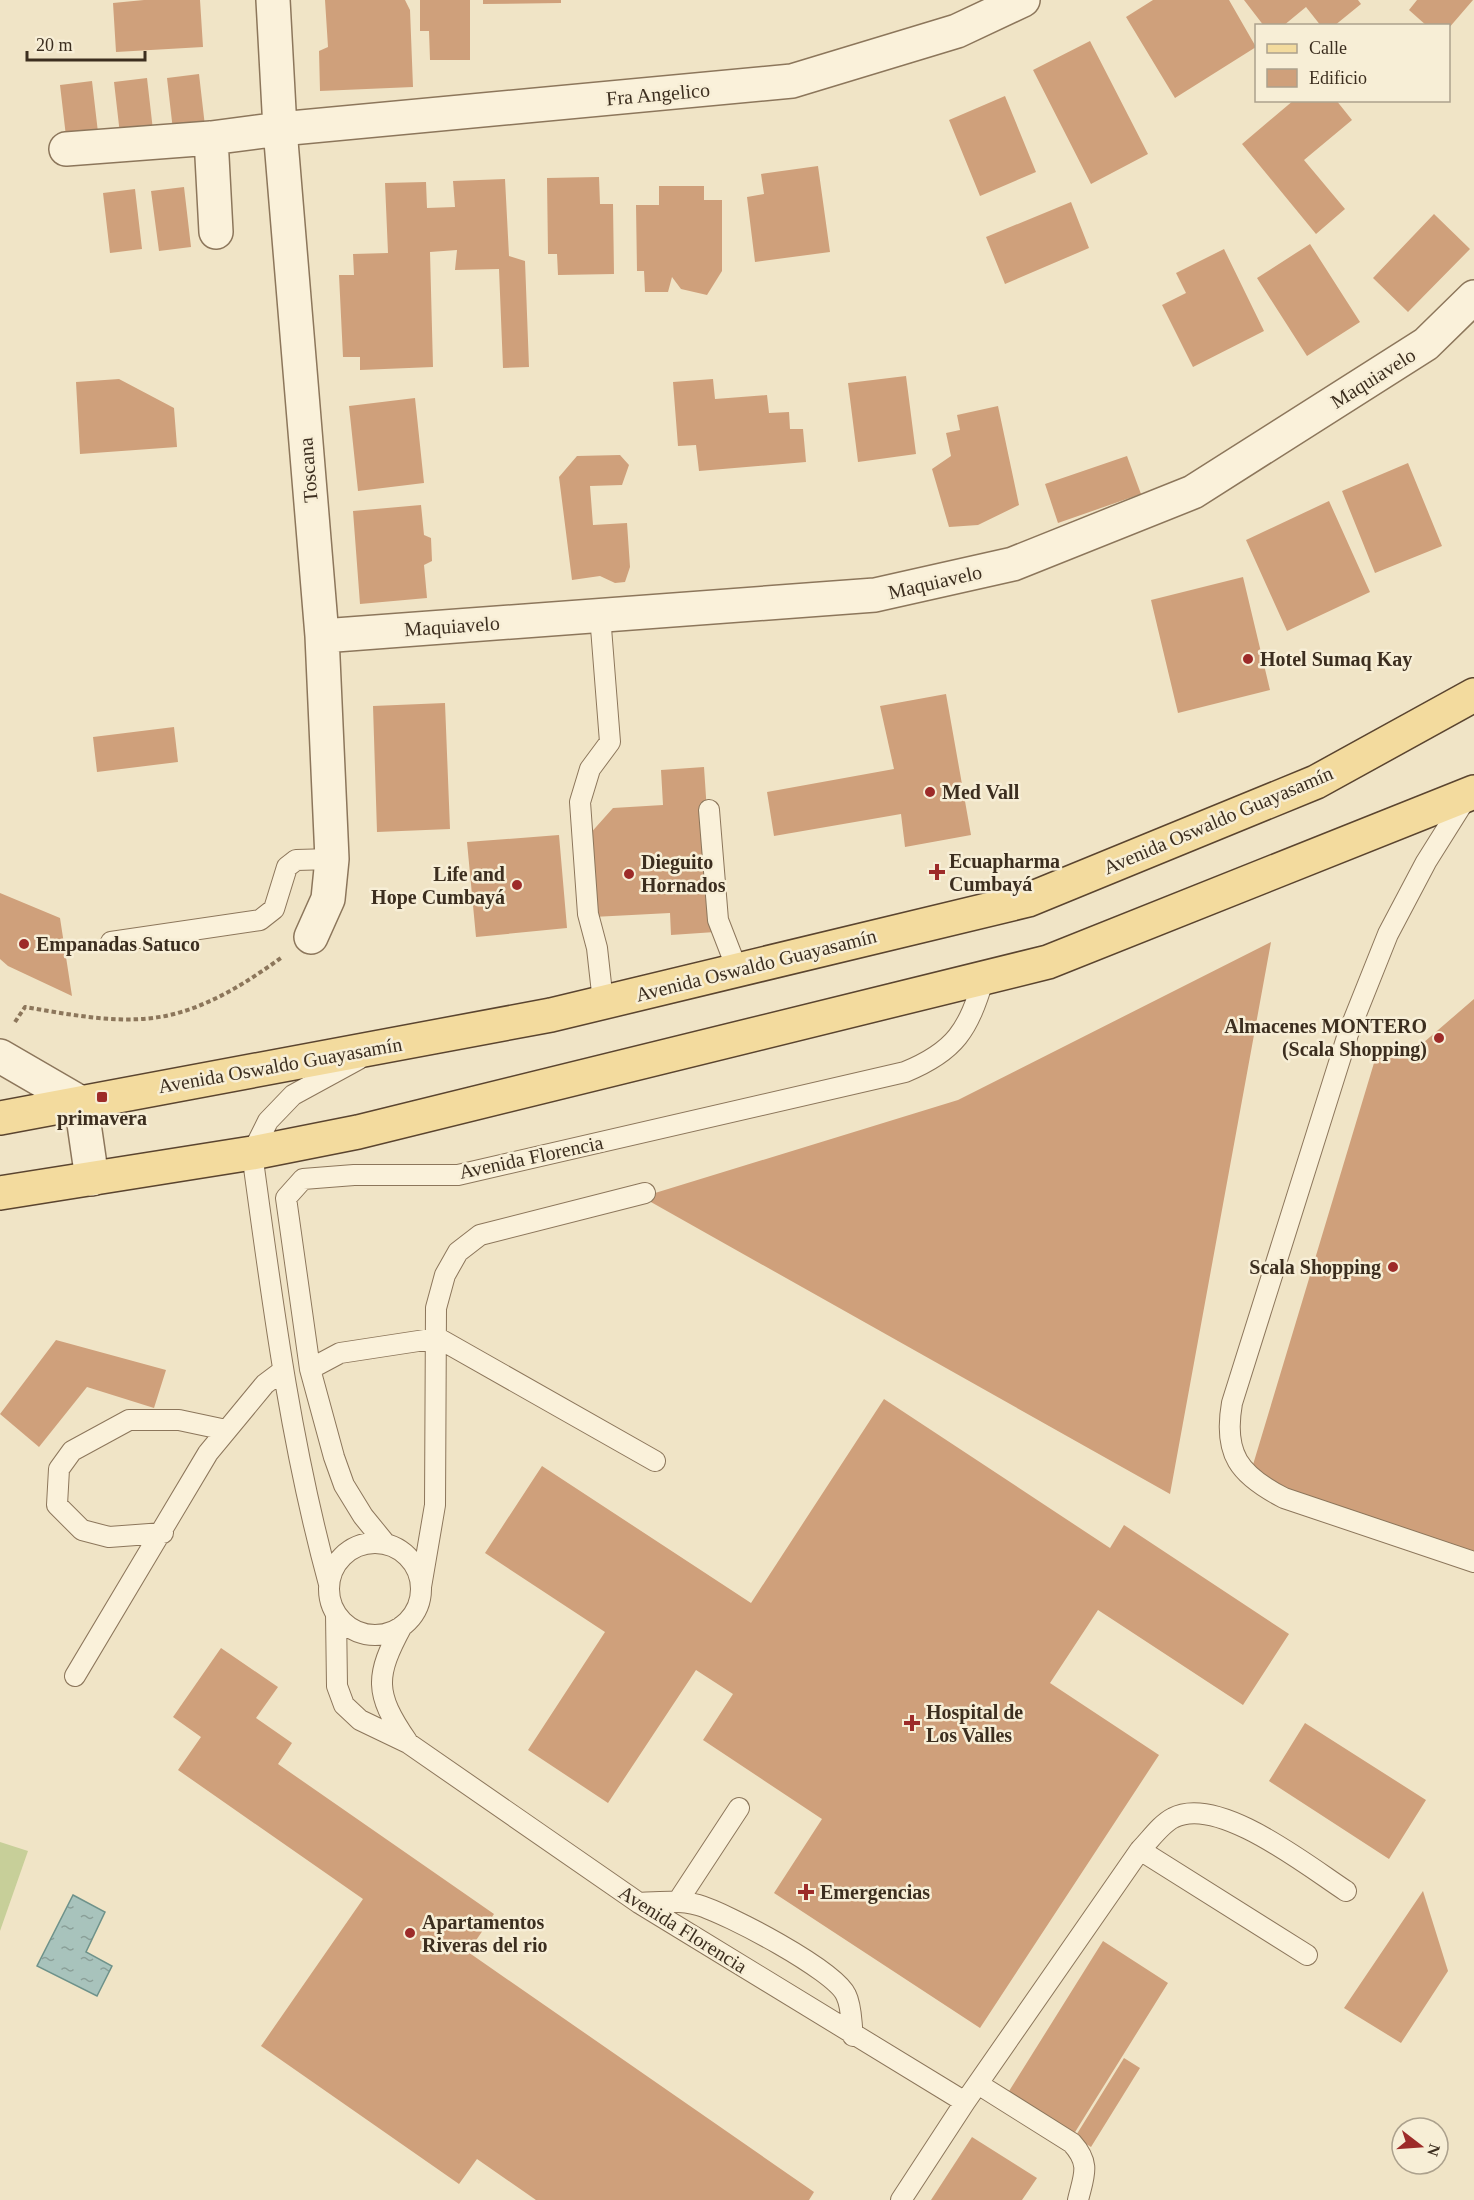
<svg xmlns="http://www.w3.org/2000/svg" width="1474" height="2200" viewBox="0 0 1474 2200" font-family="Georgia,serif">
<style>
.park{fill:#c7cf99}
.water{fill:url(#water-ripples);stroke:#6e928a;stroke-width:1.5}
.building{fill:#cfa07b}
.lines{fill:none;stroke-linecap:round;stroke-linejoin:round}
.service-casing{stroke:#8c765b;stroke-width:22}
.minor-casing{stroke:#8c765b;stroke-width:36}
.primary-casing{stroke:#5a442f;stroke-width:36}
.path{stroke:#8c765b;stroke-width:4;stroke-dasharray:4.5 3;stroke-linecap:butt}
.service{stroke:#faf1da;stroke-width:20}
.minor{stroke:#faf1da;stroke-width:33}
.primary{stroke:#f3db9e;stroke-width:33}
.poi-dot{fill:#9d2b29;stroke:#f7eed6;stroke-width:2}
.labels{text-anchor:middle;dominant-baseline:central;stroke-width:5;stroke-linejoin:round;paint-order:stroke}
.street-label{font-size:20px;fill:#3c2e1f;stroke:#f7eed6}
.poi-label{font-size:20px;font-weight:bold;fill:#3c2e1f;stroke:#f7eed6;text-anchor:start}
</style>
<defs>
<pattern id="water-ripples" width="26" height="14" patternUnits="userSpaceOnUse" patternTransform="scale(1.5)"><rect width="26" height="14" fill="#a8c3bc"/><path d="M2 4q2-2 4 0t4 0M15 11q2-2 4 0t4 0" fill="none" stroke="#8a9f98"/></pattern>
</defs>
<rect width="100%" height="100%" fill="#f0e4c6"/>
<path class="park" d="M0 1842 28 1851 0 1931Z"/>
<path class="water" d="M73 1895 105 1912 86 1952 112 1966 97 1996 37 1966Z"/>
<path class="building" d="M144 0H200L203 47 116 52 113 3Z
M325 0H405L410 10 413 87 320 91 319 51 328 47Z
M420 0H470V60H430L429 31H420Z
M483 0H561V3L483 4Z
M1153 0H1229L1256 47 1175 98 1126 17Z
M1244 0H1358L1361 4 1334 26H1321L1306 7 1283 26H1264Z
M1417 0H1473L1448 29V26H1427L1409 10Z
M1090 41 1148 154 1091 184 1033 70Z
M199 74 206 135 174 139 167 78Z
M147 78 154 139 121 143 114 82Z
M92 81 99 141 67 145 60 85Z
M1005 96 1036 172 980 196 949 120Z
M1294 100H1336L1352 120 1304 160 1345 209 1316 234 1242 144Z
M818 166 830 252 755 262 747 197 764 194 761 174Z
M599 177 600 204H613L614 274 558 275 557 254H548L547 178Z
M505 179 509 256 525 261 529 367 503 368 499 269 455 270 457 250 430 252 433 367 360 370V357H343L339 275H354L353 254 388 253 385 183 426 182 427 208 455 207 453 181Z
M659 186H704V200H722V271L707 295 681 289 672 277 668 292H645L644 271H637L636 205H659Z
M184 187 191 247 159 251 151 191Z
M135 189 142 249 110 253 103 193Z
M1071 202 1089 248 1005 284 986 237Z
M1434 214 1470 249 1408 312 1373 278Z
M1310 244 1360 322 1307 356 1257 278Z
M1224 249 1264 331 1193 367 1162 305 1186 293 1176 273Z
M906 376 916 454 858 462 848 383Z
M119 379 174 408 177 447 80 454 76 382Z
M713 379 715 399 767 395 769 413 789 412 790 429H803L806 462 699 471 696 445 678 446 673 382Z
M415 398 424 483 358 491 349 406Z
M998 406 1019 505 978 525 949 527 932 469 951 456 946 433 960 430 957 415Z
M620 455 629 465 622 485 590 486 593 525 627 523 630 567 625 582 615 583 600 576 572 580 559 477 577 456Z
M1127 456 1141 494 1058 523 1045 484Z
M1408 463 1442 546 1375 573 1342 491Z
M1329 501 1370 592 1287 631 1246 540Z
M421 505 424 535 431 538 432 561 424 565 427 598 360 604 353 511Z
M1243 577 1270 690 1178 713 1151 600Z
M946 694 971 835 905 847 901 814 774 836 767 792 894 769 880 706Z
M445 703 450 829 377 832 373 706Z
M174 727 178 762 97 772 93 737Z
M704 767 715 932 671 935 670 913 593 917 588 836 613 808 663 805 661 770Z
M559 835 567 928 476 937 467 842Z
M0 893 60 918 72 996 8 966 0 959Z
M1271 942 1170 1494 642 1197 958 1100Z
M1474 999V1569L1249 1478 1377 1053 1408 1056Z
M56 1340 166 1370 154 1408 87 1387 39 1447 0 1414Z
M884 1399 1110 1548 1124 1525 1289 1634 1243 1705 1098 1610 1050 1683 1159 1755 980 2028 774 1893 822 1819 703 1740 733 1694 696 1670 608 1803 528 1750 605 1632 485 1553 542 1466 751 1603Z
M221 1648 278 1687 256 1718 292 1743 278 1764 494 1914 468 1952 814 2192 809 2200H536L477 2159 459 2184 261 2046 363 1899 178 1770 201 1737 173 1717Z
M1305 1723 1426 1800 1389 1859 1269 1781Z
M1423 1891 1448 1971 1401 2043 1344 2008Z
M1103 1941 1168 1983 1072 2137 1006 2096Z
M1124 2058 1140 2068 1091 2147 1075 2137Z
M972 2137 1037 2178 1022 2200H931Z"/>
<g class="lines">
<defs>
<path id="service" d="M600 615 610 742 590 769 580 802 588 914 597 948 603 1002
M1468 795 1426 862 1388 934 1348 1034 1232 1403C1223 1454 1239 1475 1284 1498L1474 1562
M709 810 718 920 737 969
M111 942 260 920 274 909 287 867 296 860 332 859
M310 1369 340 1353 438 1338 655 1461
M163 1533 109 1537 82 1530 57 1505 59 1469 72 1451 129 1420H179L226 1430
M385 1543 363 1516 344 1485 334 1457 310 1369 286 1198 303 1179 354 1175H458L905 1072C956 1051 968 1030 984 978
M329 1589a46 46 0 1 1 92 0a46 46 0 1 1-92 0Z
M329 1584C290 1442 272 1299 252 1153L268 1121 293 1095 359 1059
M421 1587 435 1505 436 1308 445 1275 458 1252 480 1235 645 1193
M336 1614 337 1686 344 1705 360 1720 408 1743 639 1903 965 2102
M402 1626C375 1676 374 1693 407 1741
M75 1676 208 1453 265 1384 281 1372
M1140 1850 1307 1955
M678 1901 739 1808
M639 1903C659 1902 679 1900 698 1905 726 1913 835 1970 846 1995 852 2007 851 2023 853 2036
M978 2084 1072 2143C1091 2164 1084 2175 1078 2200
M901 2200 965 2102 1140 1850C1150 1840 1161 1824 1173 1818 1218 1794 1309 1867 1346 1891"/>
<path id="minor" d="M273 0 280 129 322 636 332 859 328 899 311 937
M211 138 216 232
M66 149 211 138 280 129 792 81 957 31 1023 0
M322 636 875 595 1013 564 1193 492 1426 344 1474 297
M0 1056 81 1103 92 1179"/>
<path id="primary" d="M0 1118 551 1015 1028 900 1316 782 1474 695
M0 1193 252 1153 358 1132 1048 962 1474 792"/>
</defs>
<use href="#service" class="service-casing"/>
<use href="#minor" class="minor-casing"/>
<use href="#primary" class="primary-casing"/>
<path class="path" d="M15 1022 25 1007C67 1014 111 1023 153 1018 201 1012 243 985 281 958"/>
<use href="#service" class="service"/>
<use href="#minor" class="minor"/>
<use href="#primary" class="primary"/>
</g>
<g class="poi-dot">
<circle cx="1248" cy="659" r="6"/>
<circle cx="930" cy="792" r="6"/>
<path d="M934 863h6v6h6v6h-6v6h-6v-6h-6v-6h6z"/>
<circle cx="629" cy="874" r="6"/>
<circle cx="517" cy="885" r="6"/>
<circle cx="24" cy="944" r="6"/>
<circle cx="1439" cy="1038" r="6"/>
<rect x="96" y="1091" width="12" height="12" rx="3"/>
<circle cx="1393" cy="1267" r="6"/>
<path d="M909 1714h6v6h6v6h-6v6h-6v-6h-6v-6h6z"/>
<path d="M803 1883h6v6h6v6h-6v6h-6v-6h-6v-6h6z"/>
<circle cx="410" cy="1933" r="6"/>
</g>
<g class="labels">
<g class="street-label">
<text transform="translate(658 94) rotate(-5)">Fra Angelico</text>
<text transform="translate(1373 378) rotate(-32)">Maquiavelo</text>
<text transform="translate(308 470) rotate(-95)">Toscana</text>
<text transform="translate(935 582) rotate(-13)">Maquiavelo</text>
<text transform="translate(452 626) rotate(-4)">Maquiavelo</text>
<text transform="translate(1218 820) rotate(-23)">Avenida Oswaldo Guayasamín</text>
<text transform="translate(756 965) rotate(-14)">Avenida Oswaldo Guayasamín</text>
<text transform="translate(280 1065) rotate(-10)">Avenida Oswaldo Guayasamín</text>
<text transform="translate(531 1157) rotate(-12)">Avenida Florencia</text>
<text transform="translate(683 1929) rotate(32)">Avenida Florencia</text>
</g>
<g class="poi-label">
<text x="1260" y="659">Hotel Sumaq Kay</text>
<text x="942" y="792">Med Vall</text>
<text x="949" y="861">Ecuapharma<tspan x="949" dy="23">Cumbayá</tspan></text>
<text x="641" y="862">Dieguito<tspan x="641" dy="23">Hornados</tspan></text>
<text x="505" y="874" text-anchor="end">Life and<tspan x="505" dy="23">Hope Cumbayá</tspan></text>
<text x="36" y="944">Empanadas Satuco</text>
<text x="1427" y="1026" text-anchor="end">Almacenes MONTERO<tspan x="1427" dy="23">(Scala Shopping)</tspan></text>
<text x="102" y="1118" text-anchor="middle">primavera</text>
<text x="1381" y="1267" text-anchor="end">Scala Shopping</text>
<text x="926" y="1712">Hospital de<tspan x="926" dy="23">Los Valles</tspan></text>
<text x="820" y="1892">Emergencias</text>
<text x="422" y="1922">Apartamentos<tspan x="422" dy="23">Riveras del rio</tspan></text>
</g>
</g>
<rect x="1255" y="24" width="195" height="78" fill="#f7eed6" stroke="#aca18d" stroke-width="1.5"/>
<rect x="1267" y="44" width="30" height="9" fill="#f3db9e" stroke="#aca18d" stroke-width="1.5"/>
<text x="1309" y="54" font-size="18" fill="#3c2e1f">Calle</text>
<rect x="1267" y="69" width="30" height="18" fill="#cfa07b" stroke="#aca18d" stroke-width="1.5"/>
<text x="1309" y="84" font-size="18" fill="#3c2e1f">Edificio</text>
<g transform="translate(1420 2146) rotate(107)"><circle r="28" fill="#f7eed6" stroke="#aca18d" stroke-width="1.5"/>
<path d="M0-4.5L10 22L0 15L-10 22Z" fill="#9d2b29"/>
<text y="-9" font-size="16" font-weight="bold" text-anchor="middle" fill="#3c2e1f">N</text>
</g>
<path d="M27 51v9h118v-9" fill="none" stroke="#3c2e1f" stroke-width="3"/>
<text x="36" y="51" font-size="18" fill="#3c2e1f" stroke="#f7eed6" stroke-width="4.5" paint-order="stroke">20 m</text>
</svg>
